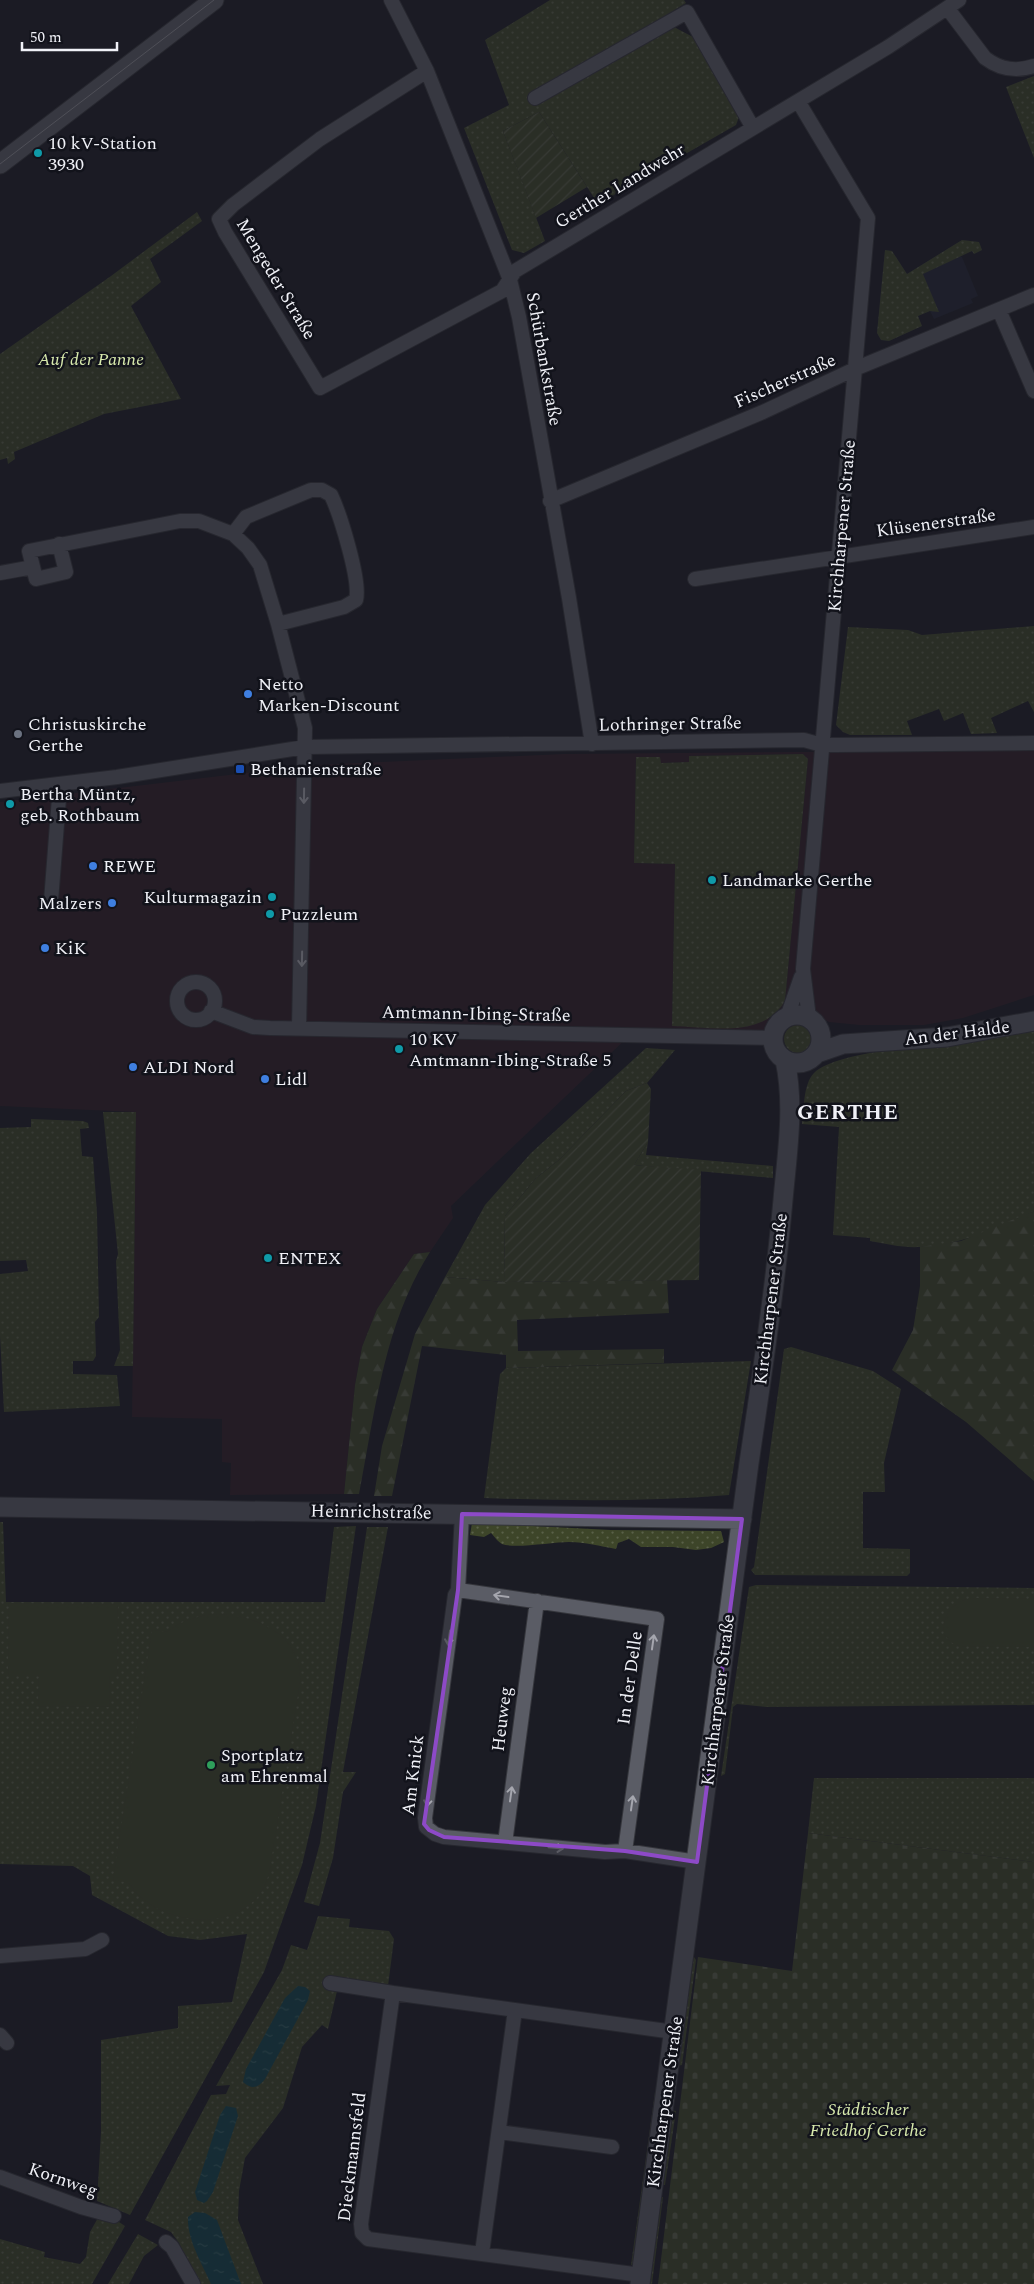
<svg xmlns="http://www.w3.org/2000/svg" width="1034" height="2284" viewBox="0 0 1034 2284" font-family="Spectral,serif">
<style>
.commercial{fill:#2f1e27;fill-rule:evenodd}
.built{fill:#222533}
.grass{fill:url(#grass-dots)}
.forest{fill:url(#forest-firs)}
.cemetery{fill:url(#cemetery-stones)}
.garden{fill:url(#garden-furrows)}
.pitch{fill:#3d4529}
.water{fill:url(#water-ripples)}
.lines{fill:none;stroke-linecap:round;stroke-linejoin:round}
.street-casing{stroke:#35363c;stroke-width:16}
.secondary-casing{stroke:#35363c;stroke-width:21}
.street{stroke:#5a5c65;stroke-width:14}
.secondary{stroke:#5a5c65;stroke-width:19}
.tram{stroke:#8c8d94;stroke-width:1}
.oneway{stroke:#a5a6ae}
.marked{fill:none;stroke:#8d4ac7;stroke-width:4;stroke-linejoin:round}
.culture-dot{fill:#0f9aa8;stroke:#12131b;stroke-width:2}
.shop-dot{fill:#3f7fe0;stroke:#12131b;stroke-width:2}
.worship-dot{fill:#6b7280;stroke:#12131b;stroke-width:2}
.transit-dot{fill:#1a4fb4;stroke:#12131b;stroke-width:2}
.leisure-dot{fill:#2e9e5b;stroke:#12131b;stroke-width:2}
.labels{text-anchor:middle;dominant-baseline:central;stroke-width:5;stroke-linejoin:round;paint-order:stroke}
.poi-label{font-size:18px;fill:#f0f1f7;stroke:#12131b;text-anchor:start}
.street-label{font-size:18px;fill:#f0f1f7;stroke:#12131b}
.park-label{font-size:18px;font-style:italic;fill:#d8eaad;stroke:#12131b}
.district-label{font-size:22px;font-weight:bold;letter-spacing:1px;fill:#f0f1f7;stroke:#12131b}
</style>
<defs>
<pattern id="grass-dots" width="8" height="8" patternUnits="userSpaceOnUse" patternTransform="scale(1.25)"><rect width="8" height="8" fill="#3d4529"/><path d="M2 2h.1M6 6h.1" fill="none" stroke="#596049" stroke-width="1.8" stroke-linecap="round"/></pattern>
<pattern id="forest-firs" width="22" height="20" patternUnits="userSpaceOnUse" patternTransform="scale(1.25)"><rect width="22" height="20" fill="#3d4529"/><path d="M5 1l3.5 6h-7zM16 11l3.5 6h-7z" fill="#596049"/></pattern>
<pattern id="cemetery-stones" width="16" height="16" patternUnits="userSpaceOnUse" patternTransform="scale(1.25)"><rect width="16" height="16" fill="#3d4529"/><path d="M2 7V4a2 2 0 0 1 4 0v3zM10 15v-3a2 2 0 0 1 4 0v3z" fill="#596049"/></pattern>
<pattern id="garden-furrows" width="10" height="10" patternUnits="userSpaceOnUse" patternTransform="scale(1.25)"><rect width="10" height="10" fill="#3d4529"/><path d="M-1 1l2-2M0 10L10 0M9 11l2-2" fill="none" stroke="#596049"/></pattern>
<pattern id="water-ripples" width="26" height="14" patternUnits="userSpaceOnUse" patternTransform="scale(1.25)"><rect width="26" height="14" fill="#104249"/><path d="M2 4q2-2 4 0t4 0M15 11q2-2 4 0t4 0" fill="none" stroke="#335e64"/></pattern>
</defs>
<rect width="100%" height="100%" fill="#1b1c24"/>
<path class="commercial" d="M1034 750V995L963 1018 924 1025H859L829 1022 812 1013 799 1009 785 1012 771 1024 768 1034H631L451 1206 453 1218 430 1252 414 1254 377 1309 362 1347 355 1385 344 1494 230 1495 231 1463 222 1462V1419L132 1417 136 1112 0 1106V802L314 765 563 754ZM803 754 808 759 785 1000 770 1018 672 1026 675 864 634 863 636 758 660 757V763L689 762V756Z"/>
<path class="built" d="M962 240 979 242 982 250 974 254 972 251 959 256 962 257 978 296 971 299 973 303 934 319 930 311 918 316 922 326 889 341 881 340 877 333 885 250 892 251 907 274Z"/>
<path class="grass" d="M550 0H684L686 3 668 14 674 27 693 37 739 117 736 125 598 204 539 112 503 131 545 241 524 253 512 250 464 128 509 105 485 40Z
M1034 76V158L1006 87Z
M197 212 202 221 150 259 161 282 131 306 181 399 104 414 14 452 15 459 8 464 7 458 0 460V354L111 276Z
M962 240 979 242 982 250 974 254 972 251 923 274 939 312 930 311 918 316 922 326 889 341 881 340 877 333 885 250 892 251 907 274Z
M1034 626V712L1028 701 991 718 997 733 971 734 963 713 944 721 939 709 907 721 912 735H850L843 732 836 725 848 627 908 630 922 635Z
M803 754 808 759 785 1001C763 1039 710 1027 672 1026L675 864 634 863 636 757H660L661 763 689 762V756Z
M784 1039a14 14 0 1 1 28 0a14 14 0 1 1-28 0Z
M1034 1029V1211C1002 1228 956 1246 920 1247 903 1248 886 1244 870 1241V1238L833 1235 839 1127 802 1124C804 1110 803 1084 814 1073 838 1049 946 1045 982 1040 999 1037 1017 1033 1034 1029Z
M646 1048 675 1050 647 1083 626 1091 559 1160 536 1178 505 1216 504 1282 445 1277 485 1205 531 1153Z
M103 1112H136L133 1366H114L120 1350 116 1261 118 1254Z
M31 1119 83 1121 88 1123 89 1128 80 1129 82 1156 93 1157 97 1213 99 1317 95 1322 96 1356 93 1361H73V1374L117 1375 120 1406 4 1412 0 1336V1274L28 1271 26 1260 0 1261V1128L31 1127Z
M648 1142 646 1155 773 1166V1178L634 1165Z
M791 1347 873 1371 901 1389 884 1463 885 1492H863V1548L910 1549V1573L907 1576 755 1575 751 1570 754 1567 784 1349Z
M751 1361 729 1495C647 1502 566 1501 484 1498L500 1374 506 1368Z
M0 1522H3L6 1602H325L334 1527 356 1526 316 1806 302 1865 264 1972 130 2215 97 2201 101 2132V2040L178 2028V2006L232 2002 247 1934 200 1940 168 1936 92 1895 90 1876 73 1866 0 1864Z
M472 1523 611 1530 721 1531 724 1542 711 1548 696 1550 673 1547H641L629 1539 618 1543 616 1549C599 1546 586 1542 569 1542 553 1542 514 1549 502 1544 498 1542 494 1536 491 1533L484 1537 470 1535Z
M367 1527H388L343 1772H356L343 1792 333 1858 319 1906 304 1902 320 1843Z
M756 1585 1034 1588V1705L766 1707 737 1704 733 1707 725 1774 721 1776 749 1587Z
M814 1778H1034V1862L808 1833Z
M318 1916 350 1919 349 1927 389 1931 394 1939 388 1986 337 1991 328 2029 322 2025 302 2047 283 2108 245 2158 239 2191 238 2220 263 2284H198L179 2243 171 2232 145 2220 211 2095 226 2094 230 2085 216 2086 282 1970 291 1945 307 1950Z
M692 1954 696 1960 682 2065 677 2066Z
M655 2092 656 2103 636 2265H631Z
M671 2110 676 2111 665 2185H660Z
M659 2197H663L652 2284H648Z
M99 2216 116 2220 125 2226 92 2284H0V2239L45 2252 44 2257 80 2264 86 2257 90 2232Z
M138 2234 158 2245 144 2256 129 2284H108Z"/>
<path class="forest" d="M1034 1211V1481L966 1422 892 1370 913 1330 920 1286V1247L961 1241Z
M430 1252C384 1324 375 1412 359 1494H344L355 1385 362 1347 377 1309 414 1254Z
M445 1277 504 1282 667 1280 669 1313 517 1320 518 1351 664 1349V1363L506 1368V1355L422 1346 392 1496H374L382 1446 415 1334Z"/>
<path class="cemetery" d="M808 1833 1034 1862V2284H658L698 1957 792 1971Z"/>
<path class="garden" d="M539 112 587 187 536 218 503 131Z
M647 1083 651 1089 648 1142 634 1165 701 1170 699 1280 504 1282 505 1216 536 1178 559 1160 626 1091Z"/>
<path class="pitch" d="M974 1598 1034 1599V1647L960 1646 950 1642 944 1634C942 1614 954 1600 974 1598Z
M9 1603 118 1605 117 1676H110L109 1707 38 1706 39 1675H8Z
M219 1614C258 1616 303 1636 300 1682L270 1868C261 1922 199 1930 156 1908 149 1903 141 1898 135 1892 133 1889 131 1884 128 1883 124 1881 117 1881 113 1880L152 1630 167 1632C182 1620 199 1615 219 1614Z"/>
<path class="water" d="M298 1986 305 1987 310 1991 308 2000 265 2079C258 2088 252 2090 243 2082L246 2069 285 1998Z
M226 2106 236 2108 238 2116 213 2192 207 2201 204 2203 197 2200 195 2192 220 2115Z
M195 2212 205 2213 217 2220 241 2284H211C202 2263 187 2240 188 2217Z"/>
<g class="lines">
<defs>
<path id="street" d="M391 0 427 71 510 280 519 317 569 598 592 744
M948 9 985 58C1001 70 1016 72 1034 66
M427 71 320 139 233 205 219 219 225 232 320 388 502 291 515 271 888 47 959 0
M535 98 687 12 753 128
M798 101 868 218 803 969 809 1018
M999 310 1034 391
M550 501 763 412 857 368 1034 295
M233 534 246 517 311 490H322L331 495C340 514 361 581 356 600L344 607 278 624
M59 544 66 572 36 579 29 551 180 521H199L233 534 248 548 260 565 278 624 305 728 299 1029
M0 573 33 567
M695 579 1034 527
M0 791 117 777 305 747 804 740 822 745H835L1034 743
M51 901 60 785
M177 1001a19 19 0 1 1 38 0a19 19 0 1 1-38 0Z
M211 1011 253 1027 270 1028 773 1038
M787 1017 801 977
M462 1514 458 1590 455 1595 425 1818 426 1827 435 1834 444 1837 605 1852 625 1851 697 1862
M458 1590 657 1619 625 1851
M505 1843 537 1601
M0 1956 85 1949 102 1940
M330 1983 393 1993
M0 2035 7 2043
M499 2132 612 2147
M0 2177 81 2207 114 2216
M166 2242 172 2247 193 2284
M482 2253 515 2010
M641 2275 368 2239 362 2233 361 2224 393 1993 674 2032"/>
<path id="secondary" d="M0 164 214 0
M773 1039a24 24 0 1 1 48 0a24 24 0 1 1-48 0Z
M817 1053 843 1044 947 1037 1034 1021
M0 1507 742 1519
M640 2284 749 1463C762 1375 775 1288 783 1200 787 1154 795 1106 785 1060"/>
</defs>
<use href="#street" class="street-casing"/>
<use href="#secondary" class="secondary-casing"/>
<use href="#street" class="street"/>
<use href="#secondary" class="secondary"/>
<path class="tram" d="M0 164 214 0"/>
</g>
<defs><path id="oneway-shaft" d="M-6 0H5M1.5-3L5.5 0L1.5 3" fill="none" stroke-width="1.6" stroke-linecap="round" stroke-linejoin="round" transform="scale(1.25)"/></defs>
<g class="oneway">
<use href="#oneway-shaft" transform="translate(304 796) rotate(91)"/>
<use href="#oneway-shaft" transform="translate(302 959) rotate(91)"/>
<use href="#oneway-shaft" transform="translate(501 1596) rotate(-172)"/>
<use href="#oneway-shaft" transform="translate(449 1638) rotate(98)"/>
<use href="#oneway-shaft" transform="translate(653 1642) rotate(-82)"/>
<use href="#oneway-shaft" transform="translate(511 1794) rotate(-82)"/>
<use href="#oneway-shaft" transform="translate(428 1799) rotate(98)"/>
<use href="#oneway-shaft" transform="translate(632 1803) rotate(-82)"/>
<use href="#oneway-shaft" transform="translate(556 1848) rotate(5)"/>
</g>
<path d="M0 0H1034V2284H0ZM462 1514 742 1519 697 1862 625 1851 444 1837 429 1830 424 1824 458 1590Z" fill="#1b1c24" fill-opacity=".55" fill-rule="evenodd"/>
<path class="marked" d="M462 1514 742 1519 697 1862 625 1851 444 1837 429 1830 424 1824 458 1590Z"/>
<g class="culture-dot">
<circle cx="38" cy="153" r="5"/>
<circle cx="10" cy="804" r="5"/>
<circle cx="712" cy="880" r="5"/>
<circle cx="272" cy="897" r="5"/>
<circle cx="270" cy="914" r="5"/>
<circle cx="399" cy="1049" r="5"/>
<circle cx="268" cy="1258" r="5"/>
</g>
<g class="shop-dot">
<circle cx="248" cy="694" r="5"/>
<circle cx="93" cy="866" r="5"/>
<circle cx="112" cy="903" r="5"/>
<circle cx="45" cy="948" r="5"/>
<circle cx="133" cy="1067" r="5"/>
<circle cx="265" cy="1079" r="5"/>
</g>
<circle class="worship-dot" cx="18" cy="734" r="5"/>
<rect class="transit-dot" x="235" y="764" width="10" height="10" rx="2.5"/>
<circle class="leisure-dot" cx="211" cy="1765" r="5"/>
<g class="labels">
<g class="poi-label">
<text x="48" y="143">10 kV-Station<tspan x="48" dy="21">3930</tspan></text>
<text x="258" y="684">Netto<tspan x="258" dy="21">Marken-Discount</tspan></text>
<text x="28" y="724">Christuskirche<tspan x="28" dy="21">Gerthe</tspan></text>
<text x="250" y="769">Bethanienstraße</text>
<text x="20" y="794">Bertha Müntz,<tspan x="20" dy="21">geb. Rothbaum</tspan></text>
<text x="103" y="866">REWE</text>
<text x="722" y="880">Landmarke Gerthe</text>
<text x="262" y="897" text-anchor="end">Kulturmagazin</text>
<text x="102" y="903" text-anchor="end">Malzers</text>
<text x="280" y="914">Puzzleum</text>
<text x="55" y="948">KiK</text>
<text x="409" y="1039">10 KV<tspan x="409" dy="21">Amtmann-Ibing-Straße 5</tspan></text>
<text x="143" y="1067">ALDI Nord</text>
<text x="275" y="1079">Lidl</text>
<text x="278" y="1258">ENTEX</text>
<text x="221" y="1755">Sportplatz<tspan x="221" dy="21">am Ehrenmal</tspan></text>
</g>
<g class="street-label">
<text transform="translate(620 186) rotate(-31)">Gerther Landwehr</text>
<text transform="translate(276 279) rotate(59)">Mengeder Straße</text>
<text transform="translate(544 359) rotate(80)">Schürbankstraße</text>
<text transform="translate(785 381) rotate(-24)">Fischerstraße</text>
<text transform="translate(936 523) rotate(-8)">Klüsenerstraße</text>
<text transform="translate(842 526) rotate(-85)">Kirchharpener Straße</text>
<text transform="translate(670 724) rotate(-1)">Lothringer Straße</text>
<text transform="translate(476 1014) rotate(1)">Amtmann-Ibing-Straße</text>
<text transform="translate(957 1033) rotate(-7)">An der Halde</text>
<text transform="translate(771 1299) rotate(-83)">Kirchharpener Straße</text>
<text transform="translate(371 1512) rotate(1)">Heinrichstraße</text>
<text transform="translate(630 1678) rotate(-82)">In der Delle</text>
<text transform="translate(718 1700) rotate(-83)">Kirchharpener Straße</text>
<text transform="translate(502 1719) rotate(-83)">Heuweg</text>
<text transform="translate(413 1775) rotate(-83)">Am Knick</text>
<text transform="translate(665 2102) rotate(-82)">Kirchharpener Straße</text>
<text transform="translate(352 2157) rotate(-83)">Dieckmannsfeld</text>
<text transform="translate(63 2180) rotate(19)">Kornweg</text>
</g>
<g class="park-label">
<text x="91" y="359">Auf der Panne</text>
<text x="868" y="2109">Städtischer<tspan x="868" dy="21">Friedhof Gerthe</tspan></text>
</g>
<g class="district-label">
<text x="848" y="1112">GERTHE</text>
</g>
</g>
<path d="M22 42v8h95v-8" fill="none" stroke="#f0f1f7" stroke-width="2.5"/>
<text x="30" y="42" font-size="15" fill="#f0f1f7" stroke="#12131b" stroke-width="4" paint-order="stroke">50 m</text>
</svg>
